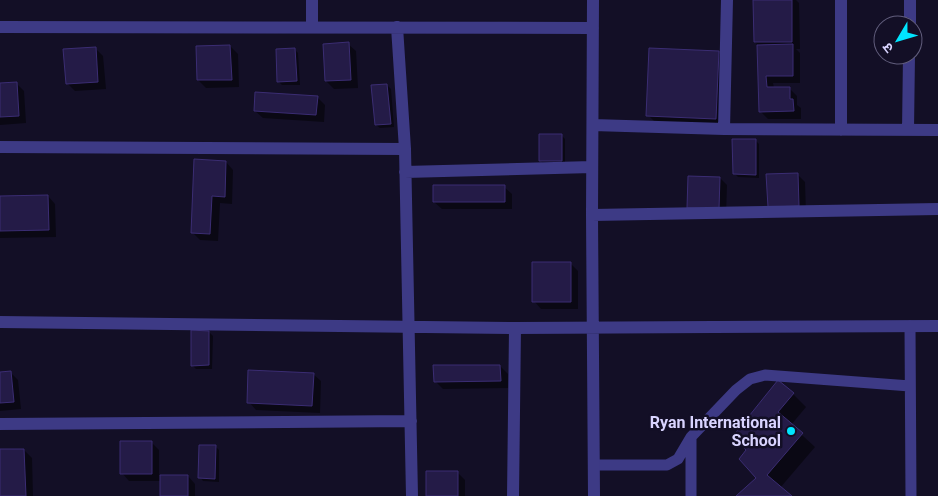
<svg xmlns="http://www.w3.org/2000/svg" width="938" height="496" viewBox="0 0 938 496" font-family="Roboto,'Noto Sans Devanagari',sans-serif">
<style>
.shadow{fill:#0007}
.building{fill:#241b47;stroke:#3b2d73}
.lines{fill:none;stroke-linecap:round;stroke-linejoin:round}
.lane{stroke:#3d3a85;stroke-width:11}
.street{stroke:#3d3a85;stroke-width:12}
.poi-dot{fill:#00e5ff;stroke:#130f26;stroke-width:2}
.labels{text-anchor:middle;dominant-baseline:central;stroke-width:5;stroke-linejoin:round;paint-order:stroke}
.poi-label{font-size:16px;font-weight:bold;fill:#d9d4ff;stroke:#130f26;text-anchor:end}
</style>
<rect width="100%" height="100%" fill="#130f26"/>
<path class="shadow" d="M754 0H796L799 3 800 49H796L800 53V83H773L774 88H789L797 96V105L801 108V119H768L760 111 758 45 755 42Z
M348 44 356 51 358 88 334 89 326 81 324 45Z
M230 46 238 54 239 87 206 88 198 80Z
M95 48 103 56 106 89 75 91 68 84Z
M295 50 298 53 300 85H282L279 82Z
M718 52 729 63 727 129 659 126 648 115Z
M16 83 24 91 26 123 0 125V84Z
M387 85 391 89 394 127 380 128 376 125Z
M317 97 325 105 324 122 263 118 255 111Z
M561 135 565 139V164L544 165 541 161Z
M755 140 759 144V178L738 177 734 173Z
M226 162 233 170 232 204 220 203 218 241 200 240 192 232Z
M797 174 805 182 806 214 768 175Z
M689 177 720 178 727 185 726 216Z
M504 187 512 194V209H442L434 202Z
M48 196 55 204 56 237 0 238V197Z
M570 263 578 271V309H541L534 301Z
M209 332 213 336 212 369H196L192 365Z
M500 366 508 374V388L443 389 435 381Z
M10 372 18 380 21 409 0 411V373Z
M313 374 321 381 320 413 256 410 249 402Z
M793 394 806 407 791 425 815 447 780 488 790 496H737L758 478 748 450 734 435Z
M151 442 159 450V476H188L195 484V496H161V481H129L122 473Z
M216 447 219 450V482L203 481 200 477Z
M24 450 32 458 33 496H0V451Z
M457 472 465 480V496H427Z"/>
<path class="building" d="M753 0H792V42H754Z
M349 42 351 80 325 81 323 44Z
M793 44V76H766L767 87H790V99H793L794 111 759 112 757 45Z
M230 45 232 80H197L196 46Z
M96 47 98 82 66 84 63 49Z
M295 48 297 81 277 82 276 49Z
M649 48 719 51 716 119 646 116Z
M17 82 19 116 0 117V83Z
M387 84 391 124 375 125 371 85Z
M255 92 318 96 316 115 254 111Z
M539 134H562V161H539Z
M732 139H756V175L733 174Z
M194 159 226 161 225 197 212 196 210 234 191 233Z
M798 173 799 206 768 207 766 174Z
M688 176 720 177 719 209 687 208Z
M433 185H505V202H433Z
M48 195 49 230 0 231V196Z
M532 262H571V302H532Z
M191 330 209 331V365L191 366Z
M433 365H500L501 381 434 382Z
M248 370 314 373 312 406 247 403Z
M11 371 14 402 0 403V372Z
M778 380 794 393 778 412 803 433 767 475 792 496H736L756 478 739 459 746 450 733 436Z
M120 441H152V474H120Z
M199 445H216L215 479 198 478Z
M0 449H24L26 496H0Z
M426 471H458V496H426Z
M160 475H188V496H160Z"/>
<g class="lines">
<path class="lane" d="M910 326 911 496
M594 465H667L678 459 691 437 736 390 750 379 765 375 910 386
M691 496V438"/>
<path class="street" d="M312 0V27
M593 0 592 215 594 496
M841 0V130
M910 25V0
M0 27 593 28
M397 27 405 149 412 496
M593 125 724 129 938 130
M724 129 727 0
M908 130 909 55
M0 147 405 149
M405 172 592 167
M592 215 938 209
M0 322 515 328 938 326
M0 424 411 421
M513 496 515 328"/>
</g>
<circle class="poi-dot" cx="791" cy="431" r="5"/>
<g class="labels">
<g class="poi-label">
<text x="781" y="422">Ryan International<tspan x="781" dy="18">School</tspan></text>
</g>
</g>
<g transform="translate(898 40) rotate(232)"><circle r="24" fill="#130f26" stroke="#625e7d"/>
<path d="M0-4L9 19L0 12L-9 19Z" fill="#00e5ff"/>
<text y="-8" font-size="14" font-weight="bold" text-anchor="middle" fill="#d9d4ff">उ</text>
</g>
</svg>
